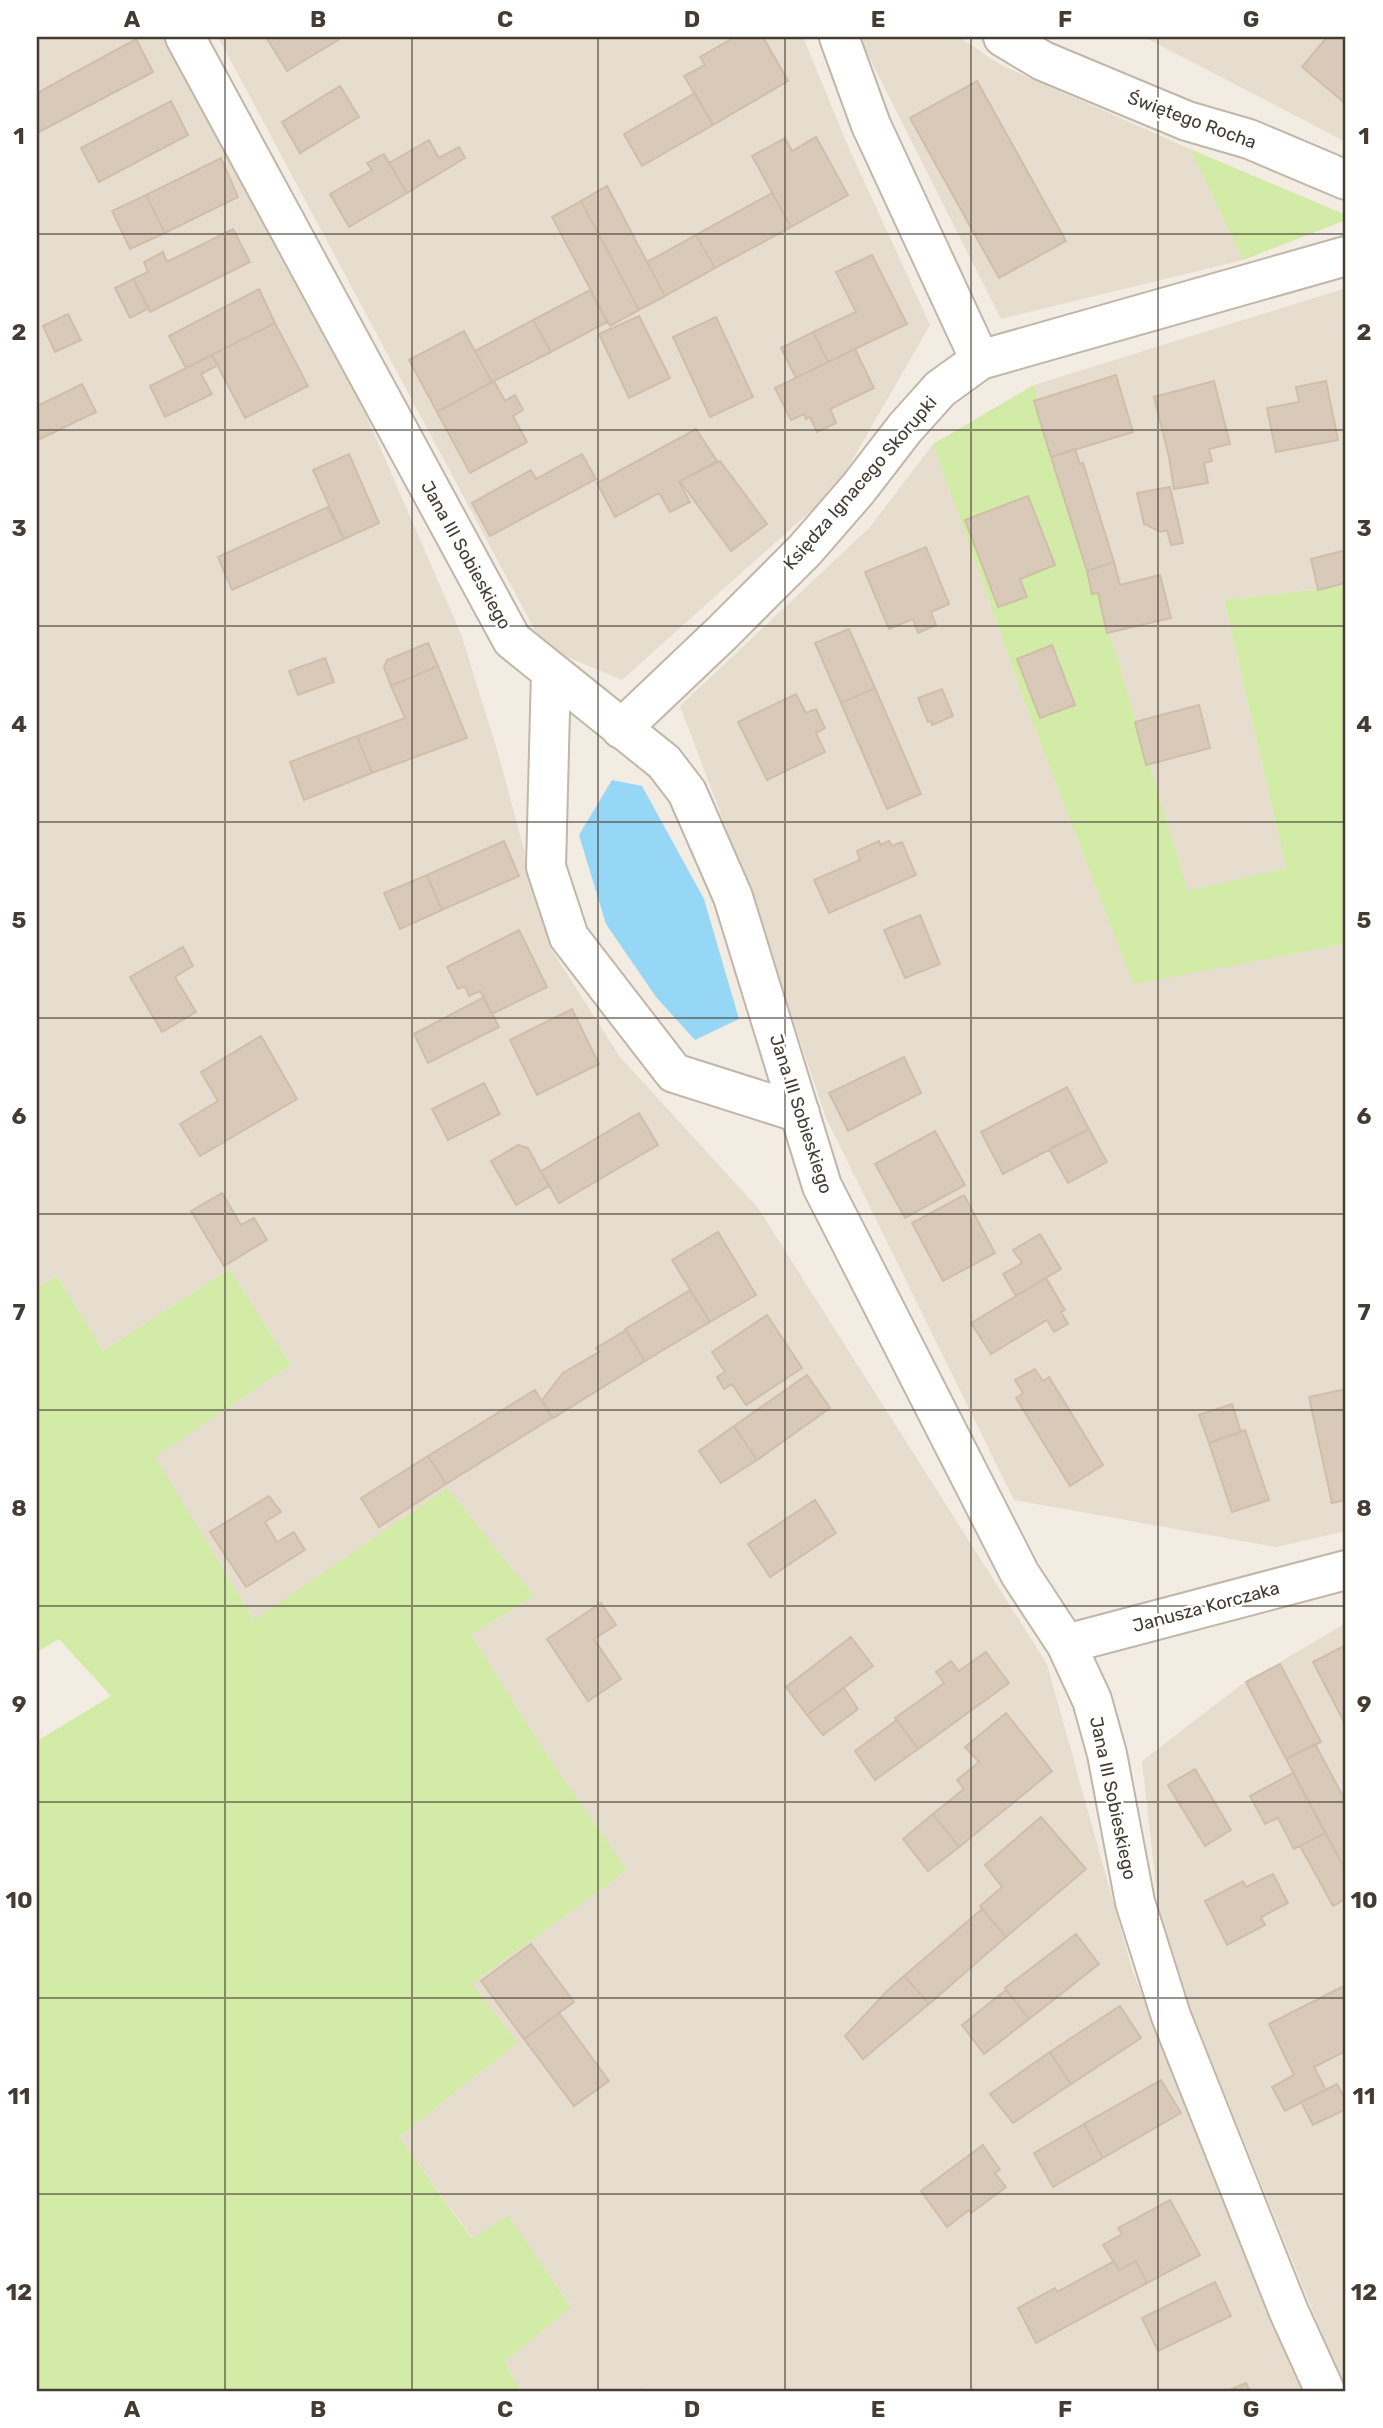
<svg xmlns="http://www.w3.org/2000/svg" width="1383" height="2428" viewBox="0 0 1383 2428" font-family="Rubik,sans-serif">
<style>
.residential{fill:#e7ddcf}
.green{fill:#d2eba6}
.water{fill:#97d7f6}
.building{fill:#d8c9b9;stroke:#d0bea9;stroke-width:2}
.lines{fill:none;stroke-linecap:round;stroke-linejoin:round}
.minor-casing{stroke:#c1b6a7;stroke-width:42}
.minor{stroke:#fff;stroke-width:38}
.grid{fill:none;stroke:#443b32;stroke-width:2;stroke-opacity:0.55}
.labels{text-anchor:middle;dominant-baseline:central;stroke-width:5;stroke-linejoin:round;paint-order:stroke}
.street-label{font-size:18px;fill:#443b32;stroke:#fff}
.neatline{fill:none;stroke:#443b32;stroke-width:2.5}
.grid-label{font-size:23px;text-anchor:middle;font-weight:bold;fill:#443b32}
</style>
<rect width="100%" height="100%" fill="#f2ece2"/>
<path class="residential" d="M37 37H177L272 198 461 634 498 753 551 949 620 1057 758 1208 1047 1664 1132 1969 1267 2312 1303 2391H650L647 2388 642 2391H521L504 2362 571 2306 507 2215 473 2239 399 2137 517 2043 471 1984 627 1870 541 1746 471 1635 534 1596 447 1488 255 1621 154 1457 291 1365 229 1269 103 1351 57 1276 37 1288Z
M218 37H803L848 146 930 325 836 488 622 680 544 647Z
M859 37H959L1001 65 1190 149 1243 260 1001 319Z
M1144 37H1346V142Z
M1346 288V586L1224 600 1286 868 1188 892 1034 385Z
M933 444 1026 705 1133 983 1346 944V1531L1276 1547 1014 1500 826 1118 748 886 680 706 870 527Z
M1346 1623V2391H1345L1183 1990 1159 1912 1142 1761 1241 1685Z"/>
<path class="green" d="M1190 149 1346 215V220L1243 260Z
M1034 385 1188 891 1286 868 1224 600 1346 586V944L1133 984 1026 705 933 444Z
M229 1269 291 1365 155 1457 254 1620 447 1488 534 1596 471 1635 541 1746 627 1870 472 1984 517 2043 399 2137 472 2239 508 2215 571 2307 504 2362 521 2391H37V1741L111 1696 59 1639 37 1652V1288L57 1276 103 1351Z"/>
<path class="water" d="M612 780 642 786 704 899 739 1019 695 1040 656 997 606 924 579 835Z"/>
<path class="building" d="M266 37H343L287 71Z
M735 37H763L788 81 713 125 684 76 705 65 700 57Z
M1327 37H1346V104L1302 67Z
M136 39 153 72 37 133V93Z
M977 81 1066 241 999 278 910 118Z
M340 86 359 117 300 153 282 122Z
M695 93 713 125 642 166 624 134Z
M171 101 188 135 99 182 81 148Z
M816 137 848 195 791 227 752 156 785 138 792 151Z
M429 140 439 158 459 147 465 158 407 193 389 163Z
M384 154 407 193 349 227 330 194 372 170 367 163Z
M221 158 238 197 165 233 146 195Z
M607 186 665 296 639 310 581 201Z
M772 193 791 227 715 268 696 235Z
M146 195 165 233 130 249 112 211Z
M581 201 639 310 610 326 552 217Z
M233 229 250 262 150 312 133 279 148 272 144 262 163 252 167 262Z
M696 235 715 268 665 296 647 262Z
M872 255 907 324 828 362 813 332 856 312 836 272Z
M133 279 149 308 130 318 115 288Z
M259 289 275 323 186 368 169 336Z
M590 290 607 322 551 352 533 320Z
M68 314 81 340 55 352 43 326Z
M639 316 670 378 629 398 599 334Z
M716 317 753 397 710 417 673 337Z
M533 320 551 352 492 382 475 351Z
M275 323 308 386 245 418 212 355Z
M464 331 492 382 437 412 409 360Z
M813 332 828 362 796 378 781 348Z
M855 349 874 388 830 409 836 423 817 432 810 417 806 419 804 414 791 420 775 388Z
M212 355 218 365 201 374 212 394 165 417 150 386Z
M1116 375 1133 432 1051 457 1034 401Z
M494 381 505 401 515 395 523 410 513 416 527 442 470 473 437 412Z
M1214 381 1230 444 1209 449 1212 461 1204 463 1208 483 1174 489 1169 457 1154 397Z
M1326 381 1338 440 1276 452 1267 408 1299 402 1296 387Z
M82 384 96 412 38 440 37 406Z
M696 429 717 461 679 482 690 502 670 512 659 493 615 517 597 483Z
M1075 449 1080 464 1083 463 1114 562 1087 571 1051 457Z
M349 454 379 523 344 539 313 470Z
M582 454 596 479 490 536 472 503 531 470 536 479Z
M720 461 767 524 731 551 680 481Z
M1170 487 1183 543 1171 545 1167 530 1161 532 1144 524 1137 493Z
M1028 496 1055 565 1020 579 1027 597 998 607 965 520Z
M328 507 344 539 232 590 218 557Z
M926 547 949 604 931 612 936 625 918 633 913 619 889 629 865 572Z
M1346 550V583L1318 590 1311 559Z
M1114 562 1120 585 1160 575 1171 618 1107 633 1098 593 1092 594 1087 571Z
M849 629 875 688 841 703 815 643Z
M428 643 438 666 391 686 384 667 387 660Z
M1052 645 1075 705 1040 718 1017 659Z
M325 658 334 682 298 695 289 671Z
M438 666 467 738 372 773 357 736 405 718 391 686Z
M875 688 921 794 887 809 841 703Z
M942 689 953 716 932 725 931 721 928 722 918 698Z
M796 694 806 713 816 709 825 728 816 733 825 752 767 780 738 722Z
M1199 705 1210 748 1146 765 1135 722Z
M357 736 372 773 304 800 290 762Z
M504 841 519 876 442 910 427 875Z
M879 841 880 845 889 841 892 846 902 842 916 875 829 913 814 880 860 860 857 851Z
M427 875 442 910 400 929 384 893Z
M920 915 940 964 905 978 884 930Z
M519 930 547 987 492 1014 480 991 469 996 465 986 458 989 447 967Z
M183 947 193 966 175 977 196 1012 162 1032 130 977Z
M484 997 499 1027 428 1063 414 1034Z
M572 1009 599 1064 537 1095 510 1040Z
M261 1036 297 1099 200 1156 180 1124 218 1101 201 1072Z
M904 1057 921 1093 848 1131 829 1093Z
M484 1083 500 1114 448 1140 432 1109Z
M1067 1087 1089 1129 1003 1174 981 1132Z
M639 1113 658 1145 559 1203 541 1171Z
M1089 1129 1107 1162 1068 1183 1049 1149Z
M935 1131 965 1185 905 1218 875 1164Z
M518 1145 528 1148 549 1186 516 1205 491 1161Z
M222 1193 241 1225 254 1218 267 1240 224 1266 191 1211Z
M964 1195 995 1253 943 1281 912 1223Z
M718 1232 756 1295 710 1322 672 1260Z
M1040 1234 1061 1269 1016 1296 1003 1274 1022 1263 1013 1250Z
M1046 1278 1065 1310 1061 1312 1068 1324 1054 1332 1047 1320 991 1354 971 1323Z
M690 1290 710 1322 645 1361 625 1329Z
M767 1315 802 1368 746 1405 732 1384 724 1389 717 1377 725 1372 712 1352Z
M626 1330 645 1361 553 1418 542 1400 563 1373 599 1352 596 1348Z
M1035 1369 1043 1381 1049 1377 1103 1465 1070 1486 1016 1398 1023 1393 1015 1380Z
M807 1375 830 1408 757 1460 734 1426Z
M1346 1389V1500L1332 1503 1309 1397Z
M535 1390 552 1418 446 1484 428 1456Z
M1232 1404 1241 1432 1209 1443 1199 1415Z
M734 1426 757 1460 721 1483 699 1451Z
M1245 1430 1269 1500 1232 1512 1209 1443Z
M428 1456 446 1484 379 1527 361 1498Z
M269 1496 281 1512 265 1522 277 1542 294 1532 305 1550 246 1587 210 1532Z
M815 1500 836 1533 770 1577 748 1544Z
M601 1603 616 1625 594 1639 621 1679 588 1701 547 1639Z
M851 1637 873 1666 807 1715 786 1687Z
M1346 1645V1726L1313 1662Z
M986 1652 1009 1683 918 1749 895 1718 944 1683 936 1672 951 1661 959 1671Z
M1280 1664 1321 1742 1286 1759 1246 1682Z
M844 1688 858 1709 823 1735 807 1715Z
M1006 1713 1052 1771 959 1847 933 1814 964 1789 957 1780 979 1762 965 1747Z
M897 1720 918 1749 875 1780 855 1751Z
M1315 1744 1346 1802V1871L1286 1759Z
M1195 1769 1231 1830 1205 1846 1168 1785Z
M1293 1773 1325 1833 1294 1849 1278 1818 1265 1824 1250 1796Z
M933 1814 959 1847 928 1871 903 1839Z
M1041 1817 1086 1869 1006 1937 980 1906 1002 1887 985 1865Z
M1325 1833 1346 1871V1899L1333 1906 1300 1846Z
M1273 1874 1288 1903 1261 1917 1265 1925 1227 1945 1205 1901 1243 1881 1246 1887Z
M982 1909 1006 1937 929 2004 904 1976Z
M1076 1934 1099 1964 1029 2019 1005 1988Z
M531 1944 574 2002 524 2039 481 1981Z
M904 1976 929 2004 863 2059 845 2036 887 1991Z
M1344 1986 1346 1991V2051L1314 2067 1326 2090 1285 2111 1272 2087 1294 2075 1269 2024Z
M1006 1990 1029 2019 984 2054 962 2025Z
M1120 2006 1141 2038 1071 2084 1050 2052Z
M559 2013 609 2081 574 2106 524 2039Z
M1050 2052 1071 2084 1013 2123 990 2094Z
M1161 2080 1181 2113 1103 2158 1084 2124Z
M1337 2084 1346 2102V2109L1313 2125 1301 2102Z
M1084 2124 1103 2158 1053 2187 1034 2153Z
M983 2145 1000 2170 995 2173 1006 2187 971 2213 969 2210 947 2227 921 2191Z
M1170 2200 1200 2255 1147 2283 1136 2261 1119 2270 1103 2245 1122 2234 1118 2228Z
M1114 2261 1119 2270 1136 2261 1147 2283 1036 2343 1018 2308 1055 2288 1057 2292Z
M1215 2282 1231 2316 1158 2351 1142 2318Z
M1246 2383 1250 2391H1227Z"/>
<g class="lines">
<defs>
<path id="minor" d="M185 37 512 640 664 762 687 792 733 897 822 1186 1020 1574 1066 1644 1092 1700 1107 1754 1135 1902 1171 2016 1289 2312 1325 2391
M839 37 871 125 980 360
M1003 37 1043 61 1187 121 1249 139 1346 180
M551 672 546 867 569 937 674 1073 800 1113
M621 729 722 633 805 550 858 489 905 428 940 389 980 360 1346 256
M1066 1644 1346 1570"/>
</defs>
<use href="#minor" class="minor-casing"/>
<use href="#minor" class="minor"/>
</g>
<path class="grid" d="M225 37V2391M412 37V2391M598 37V2391M785 37V2391M971 37V2391M1158 37V2391M37 234H1346M37 430H1346M37 626H1346M37 822H1346M37 1018H1346M37 1214H1346M37 1410H1346M37 1606H1346M37 1802H1346M37 1998H1346M37 2194H1346"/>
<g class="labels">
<g class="street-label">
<text transform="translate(1192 120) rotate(20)">Świętego Rocha</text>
<text transform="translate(860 483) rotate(-49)">Księdza Ignacego Skorupki</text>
<text transform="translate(466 555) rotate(61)">Jana III Sobieskiego</text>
<text transform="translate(801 1114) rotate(72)">Jana III Sobieskiego</text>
<text transform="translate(1206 1607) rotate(-15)">Janusza Korczaka</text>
<text transform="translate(1113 1798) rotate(78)">Jana III Sobieskiego</text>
</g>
</g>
<rect width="1383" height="2428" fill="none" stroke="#ffffff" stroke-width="77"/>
<rect x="38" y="38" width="1306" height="2352" class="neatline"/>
<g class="grid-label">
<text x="132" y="27">A</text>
<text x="318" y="27">B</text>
<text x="505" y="27">C</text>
<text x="692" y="27">D</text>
<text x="878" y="27">E</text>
<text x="1065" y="27">F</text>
<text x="1251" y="27">G</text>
<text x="19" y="144">1</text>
<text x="1364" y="144">1</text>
<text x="19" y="340">2</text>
<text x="1364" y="340">2</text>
<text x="19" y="536">3</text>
<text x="1364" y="536">3</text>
<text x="19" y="732">4</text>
<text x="1364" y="732">4</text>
<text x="19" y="928">5</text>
<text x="1364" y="928">5</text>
<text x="19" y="1124">6</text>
<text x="1364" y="1124">6</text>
<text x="19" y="1320">7</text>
<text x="1364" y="1320">7</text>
<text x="19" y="1516">8</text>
<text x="1364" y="1516">8</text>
<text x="19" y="1712">9</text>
<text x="1364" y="1712">9</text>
<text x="19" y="1908">10</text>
<text x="1364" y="1908">10</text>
<text x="19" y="2104">11</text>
<text x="1364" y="2104">11</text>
<text x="19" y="2300">12</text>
<text x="1364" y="2300">12</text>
<text x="132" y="2417">A</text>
<text x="318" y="2417">B</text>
<text x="505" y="2417">C</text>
<text x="692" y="2417">D</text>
<text x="878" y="2417">E</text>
<text x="1065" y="2417">F</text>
<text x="1251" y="2417">G</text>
</g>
</svg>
